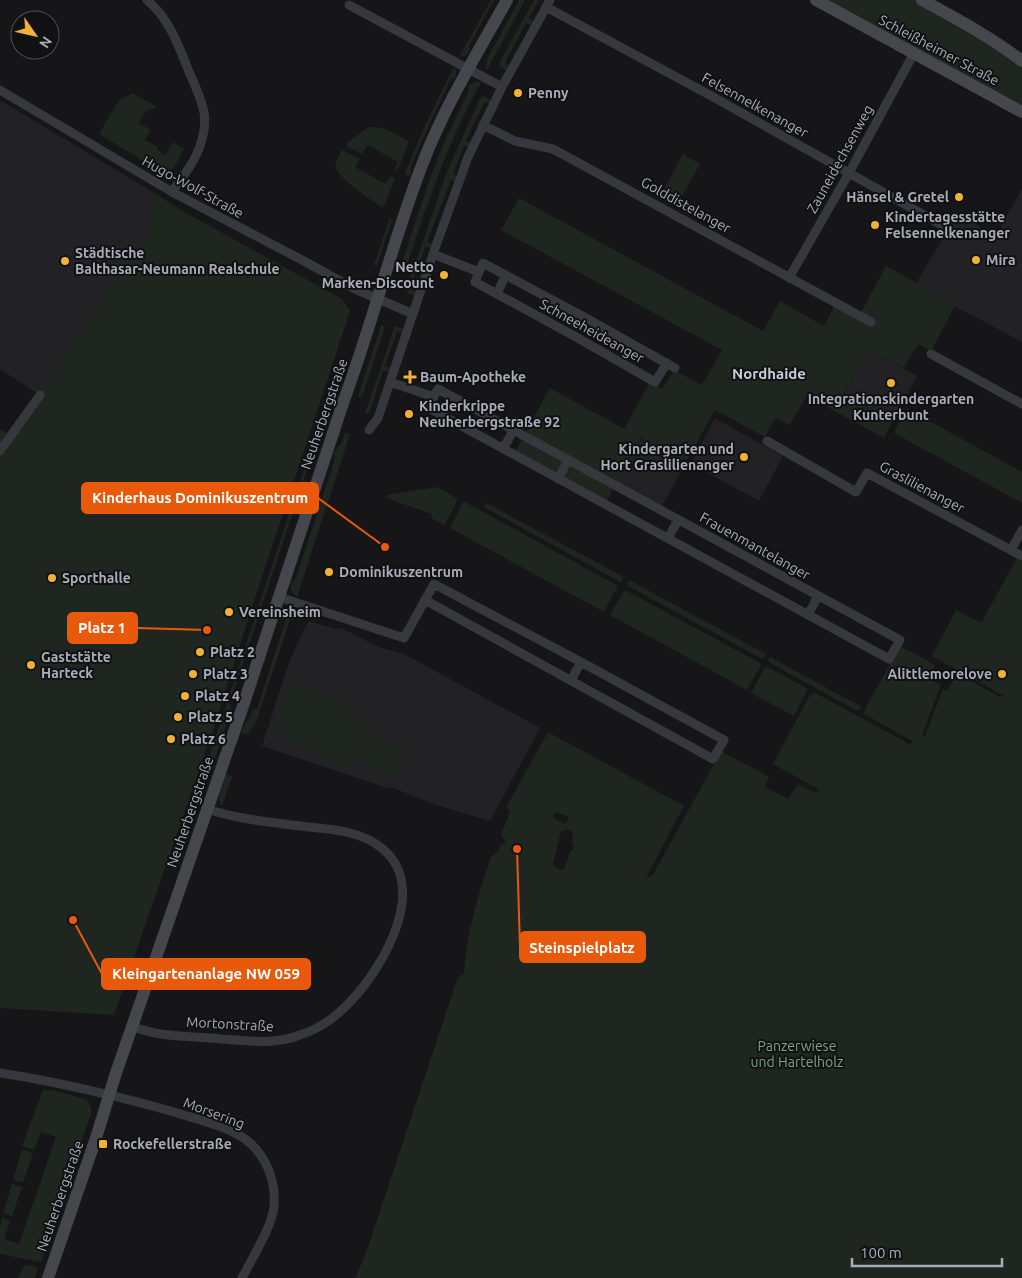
<svg xmlns="http://www.w3.org/2000/svg" width="1022" height="1278" viewBox="0 0 1022 1278" font-family="Ubuntu,sans-serif">
<style>
.built{fill:#222225}
.green{fill:#1e261f;fill-rule:evenodd}
.lines{fill:none;stroke-linecap:round;stroke-linejoin:round}
.street{stroke:#37383d;stroke-width:9}
.secondary{stroke:#45474d;stroke-width:12}
.poi-dot{fill:#f2b134;stroke:#111113;stroke-width:2}
.labels{text-anchor:middle;dominant-baseline:central;stroke-width:4;stroke-linejoin:round;paint-order:stroke}
.street-label{font-size:14px;fill:#a8adb8;stroke:#111113}
.poi-label{font-size:14px;font-weight:bold;fill:#a8adb8;stroke:#111113;text-anchor:start}
.park-label{font-size:14px;fill:#7fa381;stroke:#111113}
.neighbourhood-label{font-size:15px;font-weight:bold;fill:#c9ccd4;stroke:#111113}
.leader{fill:none;stroke:#e8590c;stroke-width:2}
.callout-dot{fill:#e8590c;stroke:#111113;stroke-width:2}
.callout{fill:#e8590c;stroke:#e8590c;stroke-width:2}
.callout-label{font-size:15px;text-anchor:middle;font-weight:bold;fill:#fff}
</style>
<rect width="100%" height="100%" fill="#161618"/>
<path class="built" d="M0 100 156 194 148 232 143 242 118 280 38 394 0 369Z
M1022 189V342L915 285 957 215 996 235Z
M869 349 917 376 892 422 844 395Z
M715 418 783 456 759 501 691 464Z
M643 436 687 460 661 508 616 483Z
M308 621 336 629 342 628 378 647 404 654 540 728 490 821 433 804 391 787 390 789 262 746 289 662Z"/>
<path class="green" d="M491 0H494L469 46 470 50 465 56 459 57Z
M519 0H525L487 70 486 68V61Z
M534 0H539L529 18 534 22 532 26 526 23 505 63 511 67 508 71 500 67 499 63Z
M828 0H915L995 46 1022 68V105Z
M454 67C457 70 457 74 455 78L451 79 428 127 410 169 411 174 410 176 406 175 405 174C419 137 436 102 454 67Z
M475 82H481C447 143 426 208 404 274L396 272V270L400 268 429 181 444 142 469 91 468 86Z
M133 93 157 107 145 112 139 123 151 130 145 140 158 147 157 150 165 155 173 142 184 149C179 158 174 173 163 173L99 134 118 101Z
M484 96 492 101 491 105 485 102 474 123 466 141 473 144 471 148 464 146 453 174 459 177 457 182 451 180 427 242 433 244 431 248 425 247 410 289 416 291 415 296 408 293 406 291 446 174 480 98Z
M369 127C384 126 398 134 409 142L397 172 395 168 398 162 368 145 362 154 348 147 346 144 363 131Z
M342 150 360 159 355 167 385 184 390 177 395 178 385 205 381 207C371 200 340 179 336 169 334 163 339 156 342 150Z
M683 154 700 164 680 200 663 191Z
M156 194 179 209 342 299 350 311 252 607 213 730 114 1015 0 1008V429L9 435 118 280 143 242 148 232Z
M519 198 763 331 780 301 824 326 835 305 858 318 886 266 956 304 931 351 918 344 904 368 869 349 844 394 892 422 884 438 807 396 789 425 775 418 765 437 715 410 687 460 642 436 606 502 515 452 550 388 624 429 650 382 662 389 674 370 702 385 722 350 501 230Z
M390 217 392 220 377 266 374 265Z
M381 325 385 327 362 398 358 396Z
M395 326 404 329 403 332 397 331 385 366 391 368 390 372 383 371 369 414 365 413Z
M339 363 342 364 230 702 231 709 215 759 209 757Z
M907 409 1022 472V503L894 433Z
M345 433 350 434 297 597C292 593 289 588 291 582L295 580 331 472 335 457 333 454 342 442Z
M437 487 458 499 445 525 431 518 432 514 386 498 387 495Z
M463 502H465L618 586 604 612 450 528Z
M486 503 624 577 622 581 620 582 484 507Z
M1017 558 1022 561V1278H355L365 1256 458 977 464 974C466 935 478 896 490 859 495 852 499 854 500 845L505 843 506 840 503 838 501 835 510 812 506 807 548 732 684 806 646 878 653 875 721 751 769 777 765 787 788 799 798 784 815 793 820 790 773 764 810 695 814 692 909 744 914 742 864 714 865 709 900 646 935 665 928 678 941 685 922 735 925 736 943 689 947 691 957 673 1000 697 1004 696 932 656 956 610 981 623ZM556 812 569 817 566 824 553 818ZM565 830 571 831 573 834 572 844 573 845 574 848 570 851 565 867 564 869C559 870 554 868 553 863L560 835 562 831Z
M629 580 766 654 764 658 762 659 628 586 627 585Z
M624 591H627L760 663 761 665 747 690 610 615Z
M294 607 257 720 248 735 241 733C244 724 250 719 253 710L257 709 286 619 285 616 290 609Z
M770 657 862 707 857 711 770 663 768 660Z
M768 667 808 689 794 716 751 693 764 669Z
M296 680 372 722 346 770 270 728Z
M370 732 407 752 393 778 356 758Z
M225 774 230 775 232 777 222 806C215 795 221 785 225 774Z
M43 1090H51L85 1099 88 1101 92 1110 41 1262 0 1254V1227L2 1218 10 1220 4 1239 19 1244 56 1137 41 1132 34 1150 22 1146Z
M22 1149 33 1153 23 1183 13 1180Z
M12 1184 22 1187 12 1216 3 1213Z
M30 1265 38 1268 35 1278H18L23 1267Z"/>
<g class="lines">
<path class="street" d="M147 0C169 18 179 46 189 72 195 85 201 98 204 112 205 119 205 128 203 135 199 157 184 175 172 192
M349 5 502 87
M546 7 706 93 949 229
M0 90 172 192 302 260 355 289 413 314
M483 125 515 141 553 149 871 322
M433 254 479 272 483 263 586 318 675 368
M479 272 475 282 576 337 655 382 667 363
M789 278 849 173 914 53
M497 293 506 275
M931 354 1022 404
M390 382 434 397
M438 389 900 640 889 659 427 407Z
M369 430 378 418 433 254 468 157 502 87 550 0
M767 441 856 492 867 473 1022 556
M503 449 513 431
M0 451 40 395
M558 479 568 460
M668 538 678 520
M1011 550 1022 530
M279 597 404 638 434 584 581 662 724 740 713 759 425 600
M808 615 818 596
M571 680 581 662
M132 1027C142 1029 151 1033 161 1034 181 1037 202 1037 222 1039 248 1041 275 1045 300 1035 319 1029 336 1017 350 1002 384 967 434 881 376 844 356 831 331 829 307 827 273 822 240 820 207 809
M0 1073C59 1082 117 1096 174 1112 195 1119 227 1126 245 1139 266 1154 276 1181 274 1206 273 1225 251 1260 242 1278"/>
<path class="secondary" d="M816 0 1022 112
M922 0C957 19 991 37 1022 61
M48 1278 96 1138 116 1073 243 706 343 403C372 325 392 243 422 165 444 107 477 54 507 0"/>
</g>
<g class="poi-dot">
<circle cx="518" cy="93" r="5"/>
<circle cx="959" cy="197" r="5"/>
<circle cx="875" cy="225" r="5"/>
<circle cx="976" cy="260" r="5"/>
<circle cx="65" cy="261" r="5"/>
<circle cx="444" cy="275" r="5"/>
<path d="M407.5 369.5h5v5h5v5h-5v5h-5v-5h-5v-5h5z"/>
<circle cx="891" cy="383" r="5"/>
<circle cx="409" cy="414" r="5"/>
<circle cx="744" cy="457" r="5"/>
<circle cx="329" cy="572" r="5"/>
<circle cx="52" cy="578" r="5"/>
<circle cx="229" cy="612" r="5"/>
<circle cx="200" cy="652" r="5"/>
<circle cx="31" cy="665" r="5"/>
<circle cx="193" cy="674" r="5"/>
<circle cx="1002" cy="674" r="5"/>
<circle cx="185" cy="696" r="5"/>
<circle cx="178" cy="717" r="5"/>
<circle cx="171" cy="739" r="5"/>
<rect x="98" y="1139" width="10" height="10" rx="2.5"/>
</g>
<g class="labels">
<g class="street-label">
<text transform="translate(939 50) rotate(28)">Schleißheimer Straße</text>
<text transform="translate(755 105) rotate(29)">Felsennelkenanger</text>
<text transform="translate(840 159) rotate(-61)">Zauneidechsenweg</text>
<text transform="translate(193 187) rotate(29)">Hugo-Wolf-Straße</text>
<text transform="translate(686 205) rotate(29)">Golddistelanger</text>
<text transform="translate(592 331) rotate(29)">Schneeheideanger</text>
<text transform="translate(324 414) rotate(-71)">Neuherbergstraße</text>
<text transform="translate(922 487) rotate(28)">Graslilienanger</text>
<text transform="translate(755 546) rotate(29)">Frauenmantelanger</text>
<text transform="translate(190 812) rotate(-71)">Neuherbergstraße</text>
<text transform="translate(230 1024) rotate(3)">Mortonstraße</text>
<text transform="translate(214 1113) rotate(21)">Morsering</text>
<text transform="translate(60 1196) rotate(-71)">Neuherbergstraße</text>
</g>
<g class="poi-label">
<text x="528" y="93">Penny</text>
<text x="949" y="197" text-anchor="end">Hänsel &amp; Gretel</text>
<text x="885" y="217">Kindertagesstätte<tspan x="885" dy="16">Felsennelkenanger</tspan></text>
<text x="75" y="253">Städtische<tspan x="75" dy="16">Balthasar-Neumann Realschule</tspan></text>
<text x="986" y="260">Mira</text>
<text x="434" y="267" text-anchor="end">Netto<tspan x="434" dy="16">Marken-Discount</tspan></text>
<text x="420" y="377">Baum-Apotheke</text>
<text x="891" y="399" text-anchor="middle">Integrationskindergarten<tspan x="891" dy="16">Kunterbunt</tspan></text>
<text x="419" y="406">Kinderkrippe<tspan x="419" dy="16">Neuherbergstraße 92</tspan></text>
<text x="734" y="449" text-anchor="end">Kindergarten und<tspan x="734" dy="16">Hort Graslilienanger</tspan></text>
<text x="339" y="572">Dominikuszentrum</text>
<text x="62" y="578">Sporthalle</text>
<text x="239" y="612">Vereinsheim</text>
<text x="210" y="652">Platz 2</text>
<text x="41" y="657">Gaststätte<tspan x="41" dy="16">Harteck</tspan></text>
<text x="203" y="674">Platz 3</text>
<text x="992" y="674" text-anchor="end">Alittlemorelove</text>
<text x="195" y="696">Platz 4</text>
<text x="188" y="717">Platz 5</text>
<text x="181" y="739">Platz 6</text>
<text x="113" y="1144">Rockefellerstraße</text>
</g>
<g class="park-label">
<text x="797" y="1046">Panzerwiese<tspan x="797" dy="16">und Hartelholz</tspan></text>
</g>
<g class="neighbourhood-label">
<text x="769" y="373">Nordhaide</text>
</g>
</g>
<path class="leader" d="M385 547L318 498M207 630L137 628M517 849L520 947M73 920L102 974"/>
<g class="callout-dot">
<circle cx="385" cy="547" r="5"/>
<circle cx="207" cy="630" r="5"/>
<circle cx="517" cy="849" r="5"/>
<circle cx="73" cy="920" r="5"/>
</g>
<g class="callout">
<rect x="82" y="483" width="236" height="30" rx="5"/>
<rect x="68" y="613" width="69" height="30" rx="5"/>
<rect x="520" y="932" width="125" height="30" rx="5"/>
<rect x="102" y="959" width="208" height="30" rx="5"/>
</g>
<g class="callout-label">
<text x="200" y="503">Kinderhaus Dominikuszentrum</text>
<text x="102" y="633">Platz 1</text>
<text x="582" y="953">Steinspielplatz</text>
<text x="206" y="979">Kleingartenanlage NW 059</text>
</g>
<g transform="translate(35 35) rotate(124)"><circle r="24" fill="#111113" stroke="#4d4f55"/>
<path d="M0-4L9 19L0 12L-9 19Z" fill="#f2b134"/>
<text y="-8" font-size="14" font-weight="bold" text-anchor="middle" fill="#a8adb8">N</text>
</g>
<path d="M852 1258v8h150v-8" fill="none" stroke="#a8adb8" stroke-width="2.5"/>
<text x="860" y="1258" font-size="15" fill="#a8adb8" stroke="#111113" stroke-width="4" paint-order="stroke">100 m</text>
</svg>
